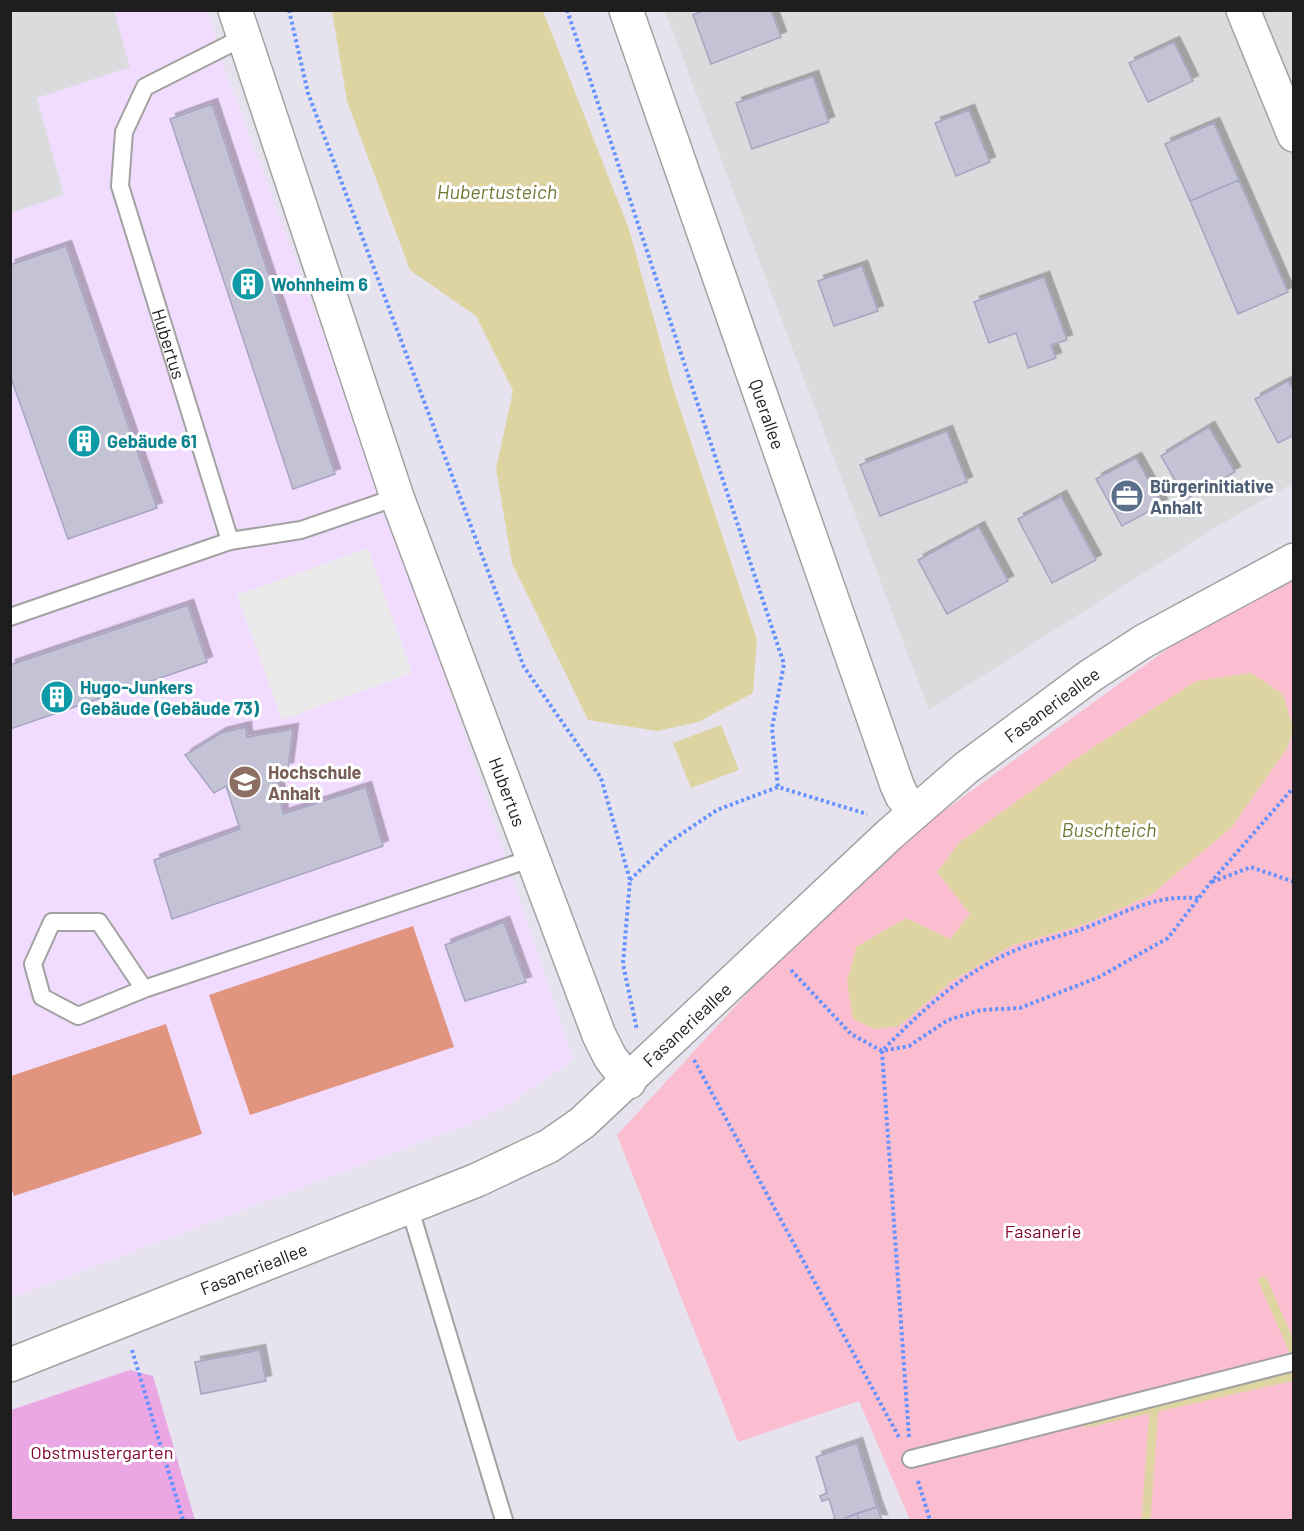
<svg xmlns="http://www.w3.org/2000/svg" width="1304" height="1531" viewBox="0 0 1304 1531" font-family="Barlow,sans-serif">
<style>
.residential{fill:#dadbdc}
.education{fill:#f1dcff}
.grass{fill:#eba7e4}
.park{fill:#fbbed1}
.pitch{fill:#e1947e}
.parking{fill:#eaeaea}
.water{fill:#ded4a2}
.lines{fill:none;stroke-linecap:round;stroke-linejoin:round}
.stream{stroke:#ded4a2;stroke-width:9}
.building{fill:#c4c3d6;stroke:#a6a5c1;stroke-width:1.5;filter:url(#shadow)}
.service-casing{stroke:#a2a2a2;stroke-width:20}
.minor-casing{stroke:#a2a2a2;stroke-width:36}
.path{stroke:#6592fe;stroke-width:4;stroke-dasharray:3 3;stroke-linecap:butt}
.service{stroke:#fff;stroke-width:16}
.minor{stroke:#fff;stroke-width:33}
.labels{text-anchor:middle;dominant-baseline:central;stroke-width:6;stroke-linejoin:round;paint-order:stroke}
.culture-label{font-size:18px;font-weight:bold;fill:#0d838f;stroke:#fff;text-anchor:start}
.street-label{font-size:18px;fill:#1e1e1e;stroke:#fff}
.service-label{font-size:18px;font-weight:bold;fill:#4e5e75;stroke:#fff;text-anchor:start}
.education-label{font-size:18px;font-weight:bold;fill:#785e54;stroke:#fff;text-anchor:start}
.park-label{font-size:18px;fill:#80082d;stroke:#fff}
.water-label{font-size:20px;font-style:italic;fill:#717834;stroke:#fff}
</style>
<defs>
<filter id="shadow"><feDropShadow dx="5.5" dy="-5.5" stdDeviation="0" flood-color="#0004"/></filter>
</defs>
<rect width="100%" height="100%" fill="#e6e3ef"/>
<path class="residential" d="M10 11H114L131 67 37 98 64 195 11 213Z
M665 11H1293V483L1216 527 929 710Z"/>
<path class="education" d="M114 11H208L223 65 387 505 573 1059 514 1101 468 1124 11 1298V213L64 195 37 98 130 67Z"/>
<path class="grass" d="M130 1370 153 1376 195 1520H11V1410Z"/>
<path class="park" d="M1293 578V728L1283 694 970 914 950 939 899 1026 952 981 1013 945 1085 924 1151 895 1288 747 1293 729V1520H910L859 1401 738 1442 617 1135 821 913 916 831 1177 642Z"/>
<path class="pitch" d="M413 926 454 1047 250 1115 209 995Z
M166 1024 202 1134 14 1196 10 1184 11 1076Z"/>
<path class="parking" d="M368 548 412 673 282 720 237 595Z"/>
<path class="water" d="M332 11H543L629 229 673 388 757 640 753 693 698 722 657 731 588 720 512 563 496 469 513 391 476 316 410 270 347 101Z
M1251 673 1283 694 1293 728 1288 747 1232 827 1151 895 1085 924 1013 945 952 981 899 1026 874 1029 853 1019 847 982 856 947 906 918 950 939 970 914 937 872 960 842 1080 756 1196 681Z
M721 725 739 770 691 788 673 743Z"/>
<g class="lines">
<path class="stream" d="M1263 1281 1294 1352
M1087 1423 1294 1376
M1146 1520 1154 1409"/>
</g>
<path class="building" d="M705 10H771L781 37 711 64 693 15Z
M1174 42 1193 81 1148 102 1129 63Z
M813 76 829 122 752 149 736 103Z
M212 104 335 474 293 489 170 119Z
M969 110 990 162 956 176 935 123Z
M1214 123 1239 180 1190 201 1165 144Z
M1239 180 1288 292 1238 314 1190 201Z
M66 246 157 508 68 539 10 375V265Z
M862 266 878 311 834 326 818 281Z
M1044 277 1067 340 1051 345 1056 358 1028 368 1016 333 989 343 974 302Z
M1288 381 1294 390V435L1278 443 1255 399Z
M1209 427 1235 472 1186 499 1161 456Z
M947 431 967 482 880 516 860 465Z
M1136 458 1162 504 1122 526 1096 479Z
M1061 496 1096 560 1052 583 1018 519Z
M979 527 1008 581 947 614 918 560Z
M188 605 207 662 10 729V665Z
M246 727 247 737 293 729 288 768 276 771 283 814 366 787 383 846 172 919 154 860 240 829 226 786 214 793 185 755 221 733Z
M504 922 526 982 465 1001 445 945Z
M260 1350 266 1381 201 1394 195 1362Z
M857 1443 877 1507 845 1518 846 1520H832L835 1519 829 1499 822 1501 820 1496 827 1493 816 1457Z
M877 1507 882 1520H859L857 1513Z
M857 1513 859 1520H846L845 1518Z"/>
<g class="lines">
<defs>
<g id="service">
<path id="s1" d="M244 37 145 87 124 132 120 186 230 541 301 530 397 497"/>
<path d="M10 617 230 541"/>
<path d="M144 989 78 1016 42 997 33 964 52 922H99L144 989 533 858"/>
<path d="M409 1206 504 1520"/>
<path d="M911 1459 1294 1362"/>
</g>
<g id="minor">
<path id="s2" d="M235 10 397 497 599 1035 610 1057 629 1082"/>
<path id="s3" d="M626 10 897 785 902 796 915 812"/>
<path d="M1243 10 1294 135"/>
<path id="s4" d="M10 1365 477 1180 549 1146 582 1123 890 834 966 768 1090 676 1144 641 1294 560"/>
</g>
</defs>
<use href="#service" class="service-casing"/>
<use href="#minor" class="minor-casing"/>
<path class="path" d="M289 10 308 93 524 667 601 778 630 880 623 964 637 1030
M567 10 784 664 772 728 778 787
M630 880 668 843 717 810 778 787 867 814
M1212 882 1251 867 1294 882
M791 970 851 1034 882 1051C921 1011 963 972 1016 950 1038 941 1062 936 1085 928 1127 912 1152 895 1198 898
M694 1060 900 1439
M132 1350 183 1520
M909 1437 882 1051 909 1046 948 1020 981 1010 1020 1008 1099 977 1168 938 1211 882 1294 787
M918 1481 930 1520"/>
<use href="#service" class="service"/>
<use href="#minor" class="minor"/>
</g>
<defs>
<symbol id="building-disc" viewBox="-11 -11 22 22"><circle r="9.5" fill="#0f9aa8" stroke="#fff"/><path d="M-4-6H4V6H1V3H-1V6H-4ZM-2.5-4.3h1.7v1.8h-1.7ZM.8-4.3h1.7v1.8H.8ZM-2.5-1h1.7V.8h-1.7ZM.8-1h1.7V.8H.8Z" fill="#fff"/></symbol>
<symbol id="office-disc" viewBox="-11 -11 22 22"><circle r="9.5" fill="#5c6f8a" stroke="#fff"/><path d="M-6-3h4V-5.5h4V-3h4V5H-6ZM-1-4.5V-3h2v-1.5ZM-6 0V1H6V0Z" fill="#fff"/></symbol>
<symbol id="university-disc" viewBox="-11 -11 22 22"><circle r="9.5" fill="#8d6e63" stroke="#fff"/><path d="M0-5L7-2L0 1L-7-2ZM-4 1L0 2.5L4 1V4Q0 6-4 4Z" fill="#fff"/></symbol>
</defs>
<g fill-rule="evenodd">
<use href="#building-disc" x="229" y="265" width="38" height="38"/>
<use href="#building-disc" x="65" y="422" width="38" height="38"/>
<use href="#office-disc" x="1108" y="477" width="38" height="38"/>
<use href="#building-disc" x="38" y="678" width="38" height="38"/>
<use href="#university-disc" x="226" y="763" width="38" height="38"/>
</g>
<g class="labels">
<g class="culture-label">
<text x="271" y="284">Wohnheim 6</text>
<text x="107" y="441">Gebäude 61</text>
<text x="80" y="687">Hugo-Junkers<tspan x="80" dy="21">Gebäude (Gebäude 73)</tspan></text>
</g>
<g class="street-label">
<text stroke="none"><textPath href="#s1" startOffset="380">Hubertus</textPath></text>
<text stroke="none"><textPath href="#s3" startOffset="428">Querallee</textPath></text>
<text stroke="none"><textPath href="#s4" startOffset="1252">Fasanerieallee</textPath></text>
<text stroke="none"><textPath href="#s2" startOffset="828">Hubertus</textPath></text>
<text stroke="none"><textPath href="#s4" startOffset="766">Fasanerieallee</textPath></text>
<text stroke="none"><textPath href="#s4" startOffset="262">Fasanerieallee</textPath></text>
</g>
<g class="service-label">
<text x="1150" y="486">Bürgerinitiative<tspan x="1150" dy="21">Anhalt</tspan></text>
</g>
<g class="education-label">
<text x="268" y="772">Hochschule<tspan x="268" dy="21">Anhalt</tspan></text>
</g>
<g class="park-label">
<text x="1043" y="1231">Fasanerie</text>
<text x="102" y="1452">Obstmustergarten</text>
</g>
<g class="water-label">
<text x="497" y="191">Hubertusteich</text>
<text x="1109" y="829">Buschteich</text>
</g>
</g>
<rect width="1304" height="1531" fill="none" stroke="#1e1e1e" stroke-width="24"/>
</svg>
